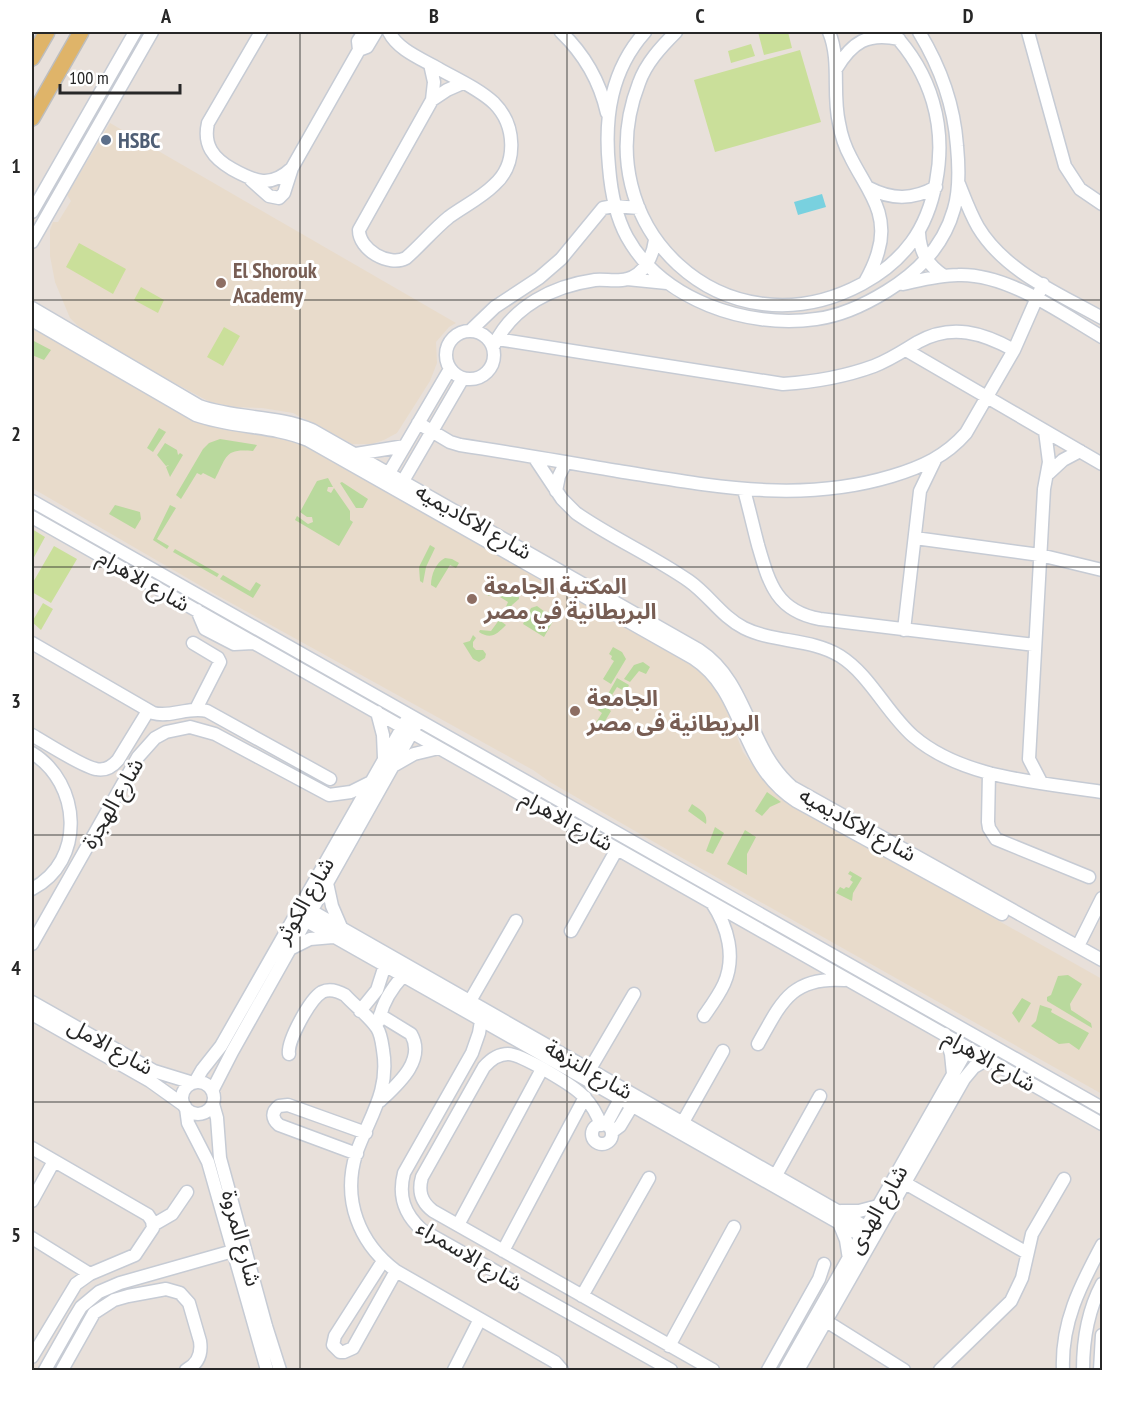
<svg xmlns="http://www.w3.org/2000/svg" width="1134" height="1402" viewBox="0 0 1134 1402" font-family="'PT Sans Narrow','Noto Sans Arabic',sans-serif">
<style>
.education{fill:#e8dbcb}
.green{fill:#b9d99d}
.pitch{fill:#cadf9a}
.water{fill:#79d1df}
.lines{fill:none;stroke-linecap:round;stroke-linejoin:round}
.minor-casing{stroke:#c6cbd4;stroke-width:15}
.major-casing{stroke:#bebebe;stroke-width:18}
.minor{stroke:#fff;stroke-width:12}
.major{stroke:#dfb469;stroke-width:15}
.grid{fill:none;stroke:#272727;stroke-width:1.5;stroke-opacity:0.55}
.service-dot{fill:#5c6f8a;stroke:#fff;stroke-width:2}
.education-dot{fill:#8d6e63;stroke:#fff;stroke-width:2}
.labels{text-anchor:middle;dominant-baseline:central;stroke-width:6;stroke-linejoin:round;paint-order:stroke}
.service-label{font-size:22px;font-weight:bold;fill:#4e5e75;stroke:#fff;text-anchor:start}
.education-label{font-size:22px;font-weight:bold;fill:#785e54;stroke:#fff;text-anchor:start}
.street-label{font-size:22px;fill:#272727;stroke:#fff}
.neatline{fill:none;stroke:#272727;stroke-width:2}
.grid-label{font-size:20px;text-anchor:middle;font-weight:bold;fill:#272727}
</style>
<rect width="100%" height="100%" fill="#e8e0da"/>
<path class="education" d="M110 123 456 323 449 327 436 342 437 363 430 381 397 433 384 440 372 444H352L293 413 262 408 233 407 210 402 152 371 78 326 70 318 55 282 50 256V230L53 222H58L71 201 67 195Z
M32 327 170 408 197 421 295 439 527 569 538 579 543 581 544 579 555 586 554 587 558 591 571 593 691 662 702 671 720 694 743 752 756 770 778 795 791 804 1102 979V1094L668 850 550 782 533 770 213 593 32 488Z"/>
<path class="green" d="M32 340 51 350 44 360 32 355Z
M159 428 166 432 153 452 147 448Z
M220 439 257 445 253 451C225 448 227 456 215 479L203 473 201 475 197 473 181 499 176 495 203 449 209 443Z
M165 443 177 450 178 455 180 453 183 455 170 477 166 467 169 465 166 466 157 455Z
M328 478 333 487H328L327 491 331 493 334 488 350 511V520L353 522 339 546 295 520 297 516 308 524 313 522 312 517H307L300 512 317 481Z
M342 482 368 499 363 508H356L340 483Z
M115 505 140 512 141 519 135 529 109 514Z
M170 505 176 508 157 539 169 546 167 549 153 540Z
M430 545 435 548 426 567 423 583 420 581 419 567Z
M175 549 219 574 217 577 173 552Z
M445 558 452 559 459 563 456 568 450 565 436 588 431 585C431 575 436 562 445 558Z
M223 575 250 591 256 582 261 585 253 598 220 579Z
M490 587H497L506 594H519V599L512 605 507 613 504 611 508 602 492 592 489 596 484 593Z
M537 606 545 612H551L556 616 544 637 523 624 531 608Z
M499 620 506 625C497 634 491 640 479 632L480 630 491 631Z
M473 635 476 638 473 642V647L476 650H483L486 654 485 658 479 662 473 659 463 643 470 641Z
M613 647 622 652 626 659 611 684 603 679 614 661 611 659 612 656 609 654Z
M643 662 650 667 646 674 639 671 630 682 624 679 634 665Z
M617 678 629 685 626 692 617 687 612 695 621 700 617 708 604 701Z
M602 703 611 711 598 733 592 729 602 713 598 710Z
M767 792 781 802 770 807 762 816 755 811Z
M692 804C701 810 708 813 706 824L688 811Z
M715 827 724 833 713 854 706 851Z
M745 830 756 837 747 854V875L727 864Z
M850 871 862 878 853 893 852 901 836 893 840 887 844 889 846 887 849 888 853 882 850 880 852 876 848 874Z
M1068 975 1082 984 1070 1004 1071 1010 1091 1023 1092 1028 1047 1001V997L1051 995 1058 976Z
M1022 998 1031 1003 1019 1023 1012 1013Z
M1040 1005 1052 1009 1051 1012 1089 1033 1079 1050 1069 1043 1059 1044 1031 1026 1036 1021Z"/>
<path class="pitch" d="M758 32H788L792 48 764 55Z
M751 44 755 56 731 63 728 51Z
M800 50 821 122 715 152 694 80Z
M79 243 126 269 113 294 66 267Z
M141 287 164 300 158 313 134 300Z
M224 327 240 336 223 366 207 357Z
M32 529 45 537 32 561Z
M54 546 77 559 51 603 32 592V584Z
M43 603 53 609 41 630 32 622Z"/>
<path class="water" d="M822 194 826 207 798 215 794 202Z"/>
<g class="lines">
<defs>
<path id="minor" d="M261 32 208 123C203 145 213 158 232 169 255 182 271 188 292 168L359 50 367 47 376 32
M389 32C398 50 422 59 439 69 457 79 479 89 494 103 516 125 518 164 494 185 481 198 464 206 449 217 433 230 421 245 406 258 389 267 359 250 359 230L432 100 434 82 430 64
M561 32C584 54 600 82 607 113
M645 32C611 70 604 117 609 167 611 192 615 215 627 237 662 300 747 329 816 319 840 316 866 304 887 291 918 272 944 245 954 209 960 189 959 167 957 146 954 104 941 68 919 32
M676 32C661 47 646 63 639 83 584 225 724 358 862 284 904 261 927 230 936 182 947 126 931 73 892 32
M829 32C841 61 832 93 839 123 841 135 845 147 851 158 867 190 890 213 878 252 875 263 870 273 865 282
M1028 32 1065 166 1080 189 1102 204
M359 50 358 41 364 32
M836 69C852 42 868 32 899 39
M432 100 447 90 463 83
M251 180 269 196 279 198 284 193 292 168
M959 184C965 199 970 213 978 227 1005 272 1058 293 1102 318
M869 188C892 200 913 200 936 187
M32 212 135 32
M919 233C920 253 928 265 944 276
M32 242 152 32
M627 279 667 283
M903 284C921 280 939 275 958 275 1007 273 1061 313 1102 337
M32 308 199 406C236 419 276 415 312 430L699 650C749 683 747 748 792 787L1102 960
M32 320 196 415C232 428 272 425 308 440L693 658C747 693 737 763 796 801L1002 914
M471 330 495 307 539 278 561 259 603 208 614 206 639 208
M446 355a24 24 0 1 1 48 0a24 24 0 1 1-48 0Z
M497 339 783 384C814 382 844 377 874 366 890 360 903 351 918 342 952 323 983 333 1014 350
M494 345C513 306 553 286 595 280 605 279 617 282 627 279 644 275 653 256 655 240
M906 350 1102 464
M418 423 450 442 460 445C513 453 565 462 618 471 712 486 799 504 892 476 922 467 946 456 966 433L1014 350 1043 284
M356 454 405 446
M534 457 562 499 576 513C612 538 653 556 689 581 709 595 722 617 744 628 774 643 811 638 840 656 870 675 886 712 913 736 963 779 1040 782 1102 792
M389 473 450 369
M1049 473 1063 460 1080 451
M403 481 463 378
M744 490C749 508 753 526 758 545 769 583 776 611 820 619L1035 645
M556 491 559 476 566 462
M32 501 1102 1108
M32 517 1102 1124
M915 538 1040 555 1102 570
M197 610 205 629 234 644 253 643
M904 630 920 491 935 460
M32 643 153 713C171 718 189 706 207 711L330 779
M193 643 218 658 220 662 196 709
M377 712 383 735 384 758
M32 735C46 743 83 767 96 769 105 771 112 767 118 760L148 711
M32 753C81 783 86 861 32 889
M393 766 414 754 439 748
M989 773 988 822 989 828 996 839 1089 877
M1041 782 1029 759 1044 489 1049 462 1045 431
M327 883 332 906 341 927
M301 905 876 1233
M296 915 871 1241
M571 931 617 849
M32 944 138 757 155 738 166 732 190 727 215 734 329 795 351 792 371 782
M1078 946 1102 898
M290 949 310 939 333 937
M470 1001 516 921
M32 1002 154 1071 193 1083
M360 1011 377 990 385 965
M32 1014 150 1081 185 1106
M482 1015 479 1033 472 1053 404 1173C398 1196 404 1214 422 1230L671 1370
M704 1016C711 1006 719 995 724 984 736 957 728 927 712 903
M379 1021C382 1003 391 989 403 976
M945 1034 951 1054 953 1074
M758 1044C781 1003 791 976 845 980
M289 1054C287 1041 310 999 322 992 330 988 338 991 345 995 355 1006 369 1016 377 1028 381 1034 382 1043 383 1050 390 1092 369 1117 356 1154 342 1200 359 1243 396 1271L548 1358 555 1362 562 1370
M590 1069 634 994
M195 1082 202 1070 221 1046 406 721
M182 1098a16 16 0 1 1 32 0a16 16 0 1 1-32 0Z
M212 1091 232 1052 416 725
M380 1101C398 1084 426 1060 411 1034L380 1015
M213 1104 217 1118 220 1158 266 1326 280 1370
M186 1108 188 1123 208 1162 267 1370
M683 1122 723 1051
M592 1134a10 10 0 1 1 20 0a10 10 0 1 1-20 0Z
M601 1125C597 1114 592 1105 584 1097 575 1086 521 1054 508 1054 498 1054 491 1059 484 1067L422 1177C418 1191 421 1202 433 1211L713 1370
M606 1125 620 1099
M612 1132 620 1126 632 1106
M32 1148 148 1215 152 1221 153 1228 135 1255 90 1274 76 1284 32 1357
M357 1154 279 1125C272 1119 271 1112 279 1106L288 1105 366 1133
M776 1175 820 1096
M905 1183 1027 1253
M32 1201 54 1161
M841 1211H859L878 1206
M839 1223 846 1240 849 1259
M153 1225 172 1214 187 1192
M458 1225 542 1069
M32 1238 90 1274
M503 1251 585 1097
M383 1261 335 1336 333 1345 340 1352H344L353 1348 396 1271
M582 1296 649 1178
M826 1321 904 1370
M669 1346 734 1227
M45 1370 75 1317 81 1307 99 1292 120 1283 233 1251
M62 1370 94 1313 114 1300 128 1296 166 1289 180 1293 189 1303 200 1341C202 1354 198 1364 186 1370
M454 1370 480 1319
M768 1370 819 1279 824 1264
M785 1370 968 1048
M798 1370 964 1079 974 1067 988 1059
M940 1370 1011 1301 1022 1278 1032 1234 1064 1179
M1063 1370C1061 1323 1080 1286 1102 1245
M1083 1370C1083 1341 1088 1310 1102 1284
M1100 1370 1102 1335"/>
<path id="major" d="M32 58 47 32
M32 118 81 32"/>
</defs>
<use href="#minor" class="minor-casing"/>
<use href="#major" class="major-casing"/>
<use href="#minor" class="minor"/>
<use href="#major" class="major"/>
</g>
<path class="grid" d="M300 32V1370M567 32V1370M834 32V1370M32 300H1102M32 567H1102M32 835H1102M32 1102H1102"/>
<circle class="service-dot" cx="106" cy="140" r="6"/>
<g class="education-dot">
<circle cx="221" cy="283" r="6"/>
<circle cx="472" cy="599" r="6"/>
<circle cx="575" cy="711" r="6"/>
</g>
<g class="labels">
<g class="service-label">
<text x="118" y="140">HSBC</text>
</g>
<g class="education-label">
<text x="233" y="270">El Shorouk<tspan x="233" dy="25">Academy</tspan></text>
<text x="484" y="586">المكتبة الجامعة<tspan x="484" dy="25">البريطانية في مصر</tspan></text>
<text x="587" y="698">الجامعة<tspan x="587" dy="25">البريطانية فى مصر</tspan></text>
</g>
<g class="street-label">
<text transform="translate(474 521) rotate(30)">شارع الاكاديميه</text>
<text transform="translate(144 580) rotate(30)">شارع الاهرام</text>
<text transform="translate(112 803) rotate(-60)">شارع الهجرة</text>
<text transform="translate(567 820) rotate(29)">شارع الاهرام</text>
<text transform="translate(858 824) rotate(29)">شارع الاكاديميه</text>
<text transform="translate(304 900) rotate(-60)">شارع الكوثر</text>
<text transform="translate(111 1046) rotate(29)">شارع الامل</text>
<text transform="translate(990 1060) rotate(30)">شارع الاهرام</text>
<text transform="translate(589 1069) rotate(30)">شارع النزهة</text>
<text transform="translate(877 1209) rotate(-60)">شارع الهدى</text>
<text transform="translate(242 1238) rotate(75)">شارع المروة</text>
<text transform="translate(470 1255) rotate(31)">شارع الاسمراء</text>
</g>
</g>
<rect width="1134" height="1402" fill="none" stroke="#ffffff" stroke-width="66"/>
<path d="M60 84v9h120v-9" fill="none" stroke="#272727" stroke-width="3"/>
<text x="69" y="84" font-size="18" fill="#272727" stroke="#ffffff" stroke-width="4.5" paint-order="stroke">100 m</text>
<rect x="33" y="33" width="1068" height="1336" class="neatline"/>
<g class="grid-label">
<text x="166" y="23">A</text>
<text x="434" y="23">B</text>
<text x="700" y="23">C</text>
<text x="968" y="23">D</text>
<text x="16" y="173">1</text>
<text x="16" y="441">2</text>
<text x="16" y="708">3</text>
<text x="16" y="975">4</text>
<text x="16" y="1242">5</text>
</g>
</svg>
